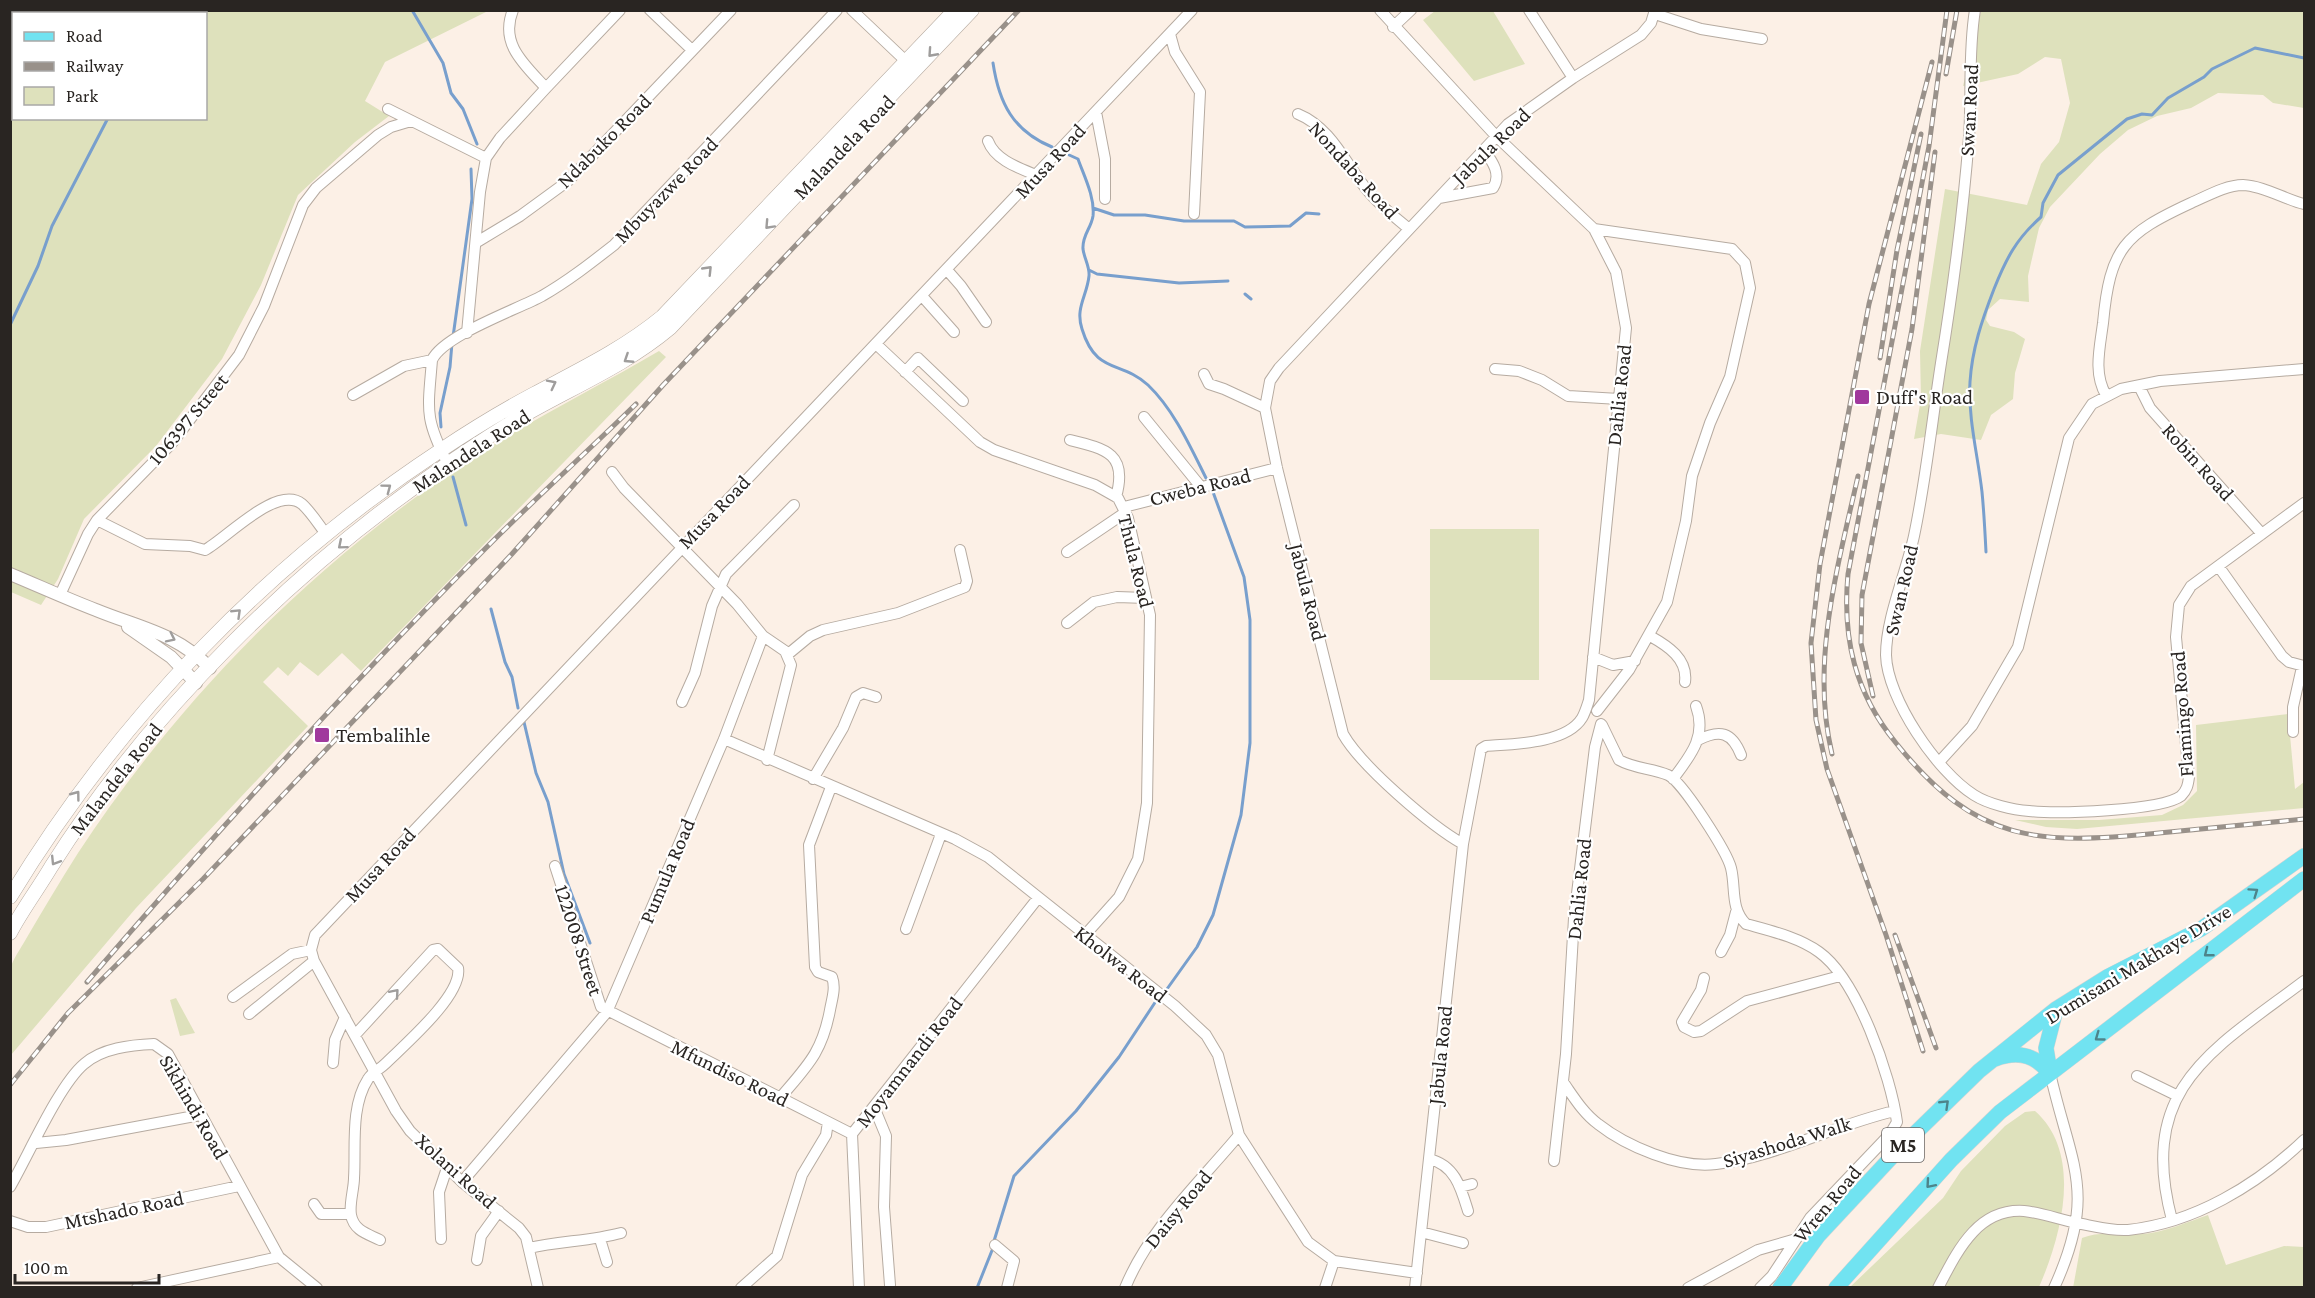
<svg xmlns="http://www.w3.org/2000/svg" width="2315" height="1298" viewBox="0 0 2315 1298" font-family="'Crimson Pro',serif">
<style>
.green{fill:#dee1bc}
.lines{fill:none;stroke-linecap:round;stroke-linejoin:round}
.stream{stroke:#789fcd;stroke-width:3}
.minor-casing{stroke:#b6aba1;stroke-width:12}
.tertiary-casing{stroke:#b6aba1;stroke-width:14}
.secondary-casing{stroke:#b6aba1;stroke-width:15}
.primary-casing{stroke:#d4d3d3;stroke-width:16}
.minor{stroke:#fff;stroke-width:10}
.tertiary{stroke:#fff;stroke-width:12}
.secondary{stroke:#fff;stroke-width:14}
.primary{stroke:#71e3f1;stroke-width:15}
.rail-casing{stroke:#99918a;stroke-width:5}
.rail{stroke:#fff;stroke-width:3;stroke-dasharray:9;stroke-linecap:butt}
.oneway{stroke:#9f9d9c}
.oneway2{stroke:#4d848a}
.poi-dot{fill:#a0399d;stroke:#fff;stroke-width:2}
.labels{text-anchor:middle;dominant-baseline:central;stroke-width:4.5;stroke-linejoin:round;paint-order:stroke}
.shield{fill:#fff;stroke:#696664;stroke-width:1.5}
.shield-label{font-size:20px;font-weight:bold;fill:#292522}
.street-label{font-size:21px;fill:#292522;stroke:#fff}
.poi-label{font-size:21px;fill:#292522;stroke:#fff;text-anchor:start}
</style>
<rect width="100%" height="100%" fill="#fcf0e6"/>
<path class="green" d="M149 11H488L385 62 365 101 389 116 355 142 298 195 261 285 222 359 156 446 84 519 58 579 41 605 11 592 10 56 13 49 14 118H206V14L147 13Z
M1435 11H1493L1525 64 1474 81 1423 20Z
M1981 11H2304V108L2273 103 2263 95 2218 93 2191 108 2157 116 2128 130 2100 154 2050 207 2039 228 2028 276 2029 302 2000 299 1988 310 1986 320 1990 326 2014 332 2025 339 2015 373 2013 399 1991 415 1981 440 1941 434 1914 439 1921 399 1920 351 1945 189 2027 205 2041 164 2059 142 2070 103 2061 59 2045 57 2018 74 1963 86Z
M659 351 666 357 361 671 342 653 318 676 300 662 288 676 278 667 263 682 308 726 136 908 11 1055C10 1028 6 997 10 970 12 960 21 948 26 939 43 910 60 881 78 853 180 698 313 563 468 461 530 420 596 388 659 351Z
M1430 529H1539V680H1430Z
M2288 714 2295 789 2304 782V808L2077 829 2046 827 2015 820H2099L2162 815 2183 805 2197 791 2196 725Z
M176 998 195 1033 180 1036 170 1000Z
M2035 1111C2084 1154 2061 1237 2039 1287L1849 1288 1943 1198 1961 1171 2005 1126 2025 1112Z
M2208 1215 2226 1265 2284 1246 2304 1247V1287L2073 1288 2082 1238C2101 1230 2122 1236 2143 1234 2165 1232 2187 1222 2208 1215Z"/>
<g class="lines">
<path class="stream" d="M412 10 443 63 451 93 463 109 477 144
M165 14 166 10
M993 63C999 103 1013 131 1052 147
M1067 154 1078 159C1084 176 1095 197 1093 216 1091 229 1082 235 1083 249 1084 258 1090 267 1089 276 1087 296 1075 308 1082 329 1096 375 1121 360 1148 385 1174 410 1190 446 1206 478
M1093 208 1114 215H1145L1184 221H1234L1245 227 1290 226 1306 213 1319 214
M1089 270 1097 274 1179 283 1228 281
M1245 294 1251 299
M10 325 38 266 52 226 108 118
M453 337 472 199 471 169
M441 427 440 413 450 367 452 343
M453 477 466 525
M1986 552C1985 532 1984 512 1982 492 1978 456 1968 419 1970 382 1972 349 1982 320 1994 289 2006 259 2016 239 2041 217L2043 203 2058 175 2127 119 2142 114 2152 115 2168 98 2204 77 2212 69 2255 48 2304 58
M491 609 505 662 512 677 518 708
M524 722 536 773 548 802 564 874 590 943
M1167 989 1197 947 1213 915 1241 815 1250 743V620L1244 577 1213 492
M994 1241 1014 1176 1076 1111 1119 1057 1156 1001
M977 1288 993 1248"/>
<defs>
<path id="minor" d="M513 10C499 44 525 65 546 88
M650 10 692 50
M852 10 911 66
M1380 10 1496 136 1594 229 1616 272 1626 328 1589 700C1587 706 1585 713 1582 718 1566 744 1512 744 1486 746L1481 749 1463 844
M1529 10 1573 78
M1975 10C1968 52 1972 96 1969 137 1963 213 1953 289 1941 363 1932 421 1926 479 1914 536 1906 573 1886 618 1886 655 1887 698 1937 772 1974 795 1988 804 2013 810 2029 811 2057 814 2161 811 2181 796 2187 790 2188 785 2189 777L2176 637 2179 605 2191 586 2304 503
M1655 14 1701 29 1762 39
M1393 27 1411 10
M1170 34 1175 52 1200 92 1194 214
M388 109 486 158
M1096 112 1105 159V199
M1298 114C1332 128 1346 165 1368 191 1380 206 1395 217 1409 229
M988 141C995 160 1019 168 1036 175
M1439 198 1493 188C1502 174 1492 161 1484 150
M1594 229 1732 249 1745 263 1750 288 1730 377 1710 423 1692 476 1686 521 1667 602 1629 670 1597 711
M477 242 520 216 568 181 731 10
M947 270 961 286 986 322
M922 296 954 332
M467 333 480 192 486 158 500 138 546 88 620 10
M876 344 980 442 994 450 1095 485 1118 498 1128 518 1150 615 1147 803 1138 859 1119 897 1085 935
M1495 369 1519 371 1542 380 1568 396 1619 399
M905 372 918 358 963 401
M1204 374 1209 384 1224 389 1265 408
M2139 386 2150 408 2262 534
M353 395 404 366 432 360
M2106 395C2093 373 2100 347 2103 323 2110 248 2124 234 2191 203 2207 196 2226 185 2243 185 2264 186 2284 199 2304 204
M1144 417 1201 487
M1070 440C1107 449 1128 454 1116 497
M448 464C424 418 428 410 432 360 444 335 516 310 542 296 568 281 591 263 614 245L837 10
M1124 507 1277 468
M97 520 145 544 190 546 205 550C227 538 277 484 302 504 311 512 319 525 326 534
M1067 552 1126 512
M2219 567 2282 656 2289 662 2304 666
M60 595 88 534 97 520 172 443 239 355 264 306 303 205 316 188 378 135 391 127 411 121
M1067 623 1094 602 1117 597 1146 598
M763 636 785 651 791 665 767 760
M1650 636C1668 646 1688 659 1685 682
M787 655 810 636 823 630 898 613 965 587 967 581 960 550
M1593 657 1613 665 1635 661
M682 702 695 673 712 606 726 574 794 505
M1602 725 1619 760C1635 769 1652 768 1668 775 1682 781 1727 852 1731 868 1736 888 1730 908 1746 924 1771 931 1798 937 1819 952 1857 979 1891 1076 1897 1122L1890 1134 1810 1218 1772 1276 1760 1288
M2293 732V707L2302 667
M724 739 955 839 988 857 1175 1006 1206 1035 1218 1055 1239 1135 1308 1242 1334 1261 1417 1273
M1698 740C1720 729 1732 732 1741 755
M1940 761 1972 726 2018 647 2069 438 2092 404 2121 389 2160 381 2304 369
M813 779 843 728 856 697 863 693 876 697
M1673 779C1691 755 1707 736 1696 706
M555 866 601 1007 852 1134
M906 929 941 834
M1721 952 1730 935 1736 912
M1704 978 1701 990 1682 1022 1684 1027 1694 1032 1701 1031 1747 1001 1840 976
M233 997 292 954 311 950
M249 1014 314 961
M355 1035 433 950 438 949 458 968C463 995 403 1046 385 1064 379 1070 372 1072 368 1079 350 1107 356 1147 354 1178 354 1189 349 1204 351 1215 354 1231 368 1234 380 1240
M333 1063 335 1040 345 1017
M2050 1073C2071 1166 2098 1192 2054 1288
M2137 1076 2176 1095
M1563 1082C1573 1096 1583 1113 1598 1124 1626 1146 1679 1169 1716 1164 1777 1157 1836 1124 1895 1111
M780 1098C807 1066 822 1053 830 1010 832 999 836 988 832 977L818 972 815 967 809 845 831 787
M874 1107 886 1136 884 1207 890 1285
M36 1143 66 1140 200 1115
M1429 1159C1455 1165 1461 1188 1468 1211
M1554 1161 1566 1054 1574 918 1595 747 1601 724
M462 1182 607 1012 724 739 763 636 737 604 624 488 612 472
M10 1187C28 1156 59 1085 84 1064 102 1048 131 1045 154 1044L168 1054 279 1257 317 1288
M1460 1187 1472 1184
M314 1204 321 1214H350
M2172 1220C2137 1088 2211 1051 2304 981
M10 1221 28 1227H46L239 1186
M1421 1232 1463 1243
M441 1239 439 1192 447 1168
M600 1239 607 1262
M995 1245 1014 1261 1007 1288
M529 1248C560 1241 591 1241 621 1233
M477 1260 481 1236 499 1211
M137 1288 279 1257
M538 1288 526 1237 519 1228 462 1182 410 1131 396 1111 314 961 311 950 315 935 1192 10
M741 1288 777 1256 802 1175 826 1135 828 1122
M859 1288 852 1134 1038 898
M1125 1288C1149 1229 1199 1183 1239 1135
M1325 1288 1334 1261
M1415 1288 1463 844C1431 826 1361 766 1343 734L1277 468 1265 408 1270 381 1279 368 1508 124 1573 78 1641 35 1651 23 1655 10
M1688 1288 1758 1250 1796 1239
M1938 1288C1957 1252 1977 1208 2024 1211 2044 1213 2063 1221 2082 1224 2097 1227 2113 1231 2128 1230 2194 1223 2257 1185 2304 1140"/>
<path id="tertiary" d="M10 574C39 586 67 599 96 610 140 628 176 633 210 668
M128 627 171 657 196 683"/>
<path id="secondary" d="M10 897C119 718 265 566 441 450 471 430 502 411 534 394 579 370 623 349 662 317L955 10
M10 933C22 910 38 889 51 867 148 713 298 565 449 463 474 446 499 429 526 414 575 386 626 365 670 328L972 10"/>
<path id="primary" d="M1995 1059C2016 1051 2035 1054 2048 1072
M2050 1073 2046 1048 2056 1009
M1780 1288 1818 1236 1901 1147 1979 1071 2056 1009 2107 977 2201 929 2304 856
M1836 1288 1951 1160 2000 1112 2304 879"/>
</defs>
<use href="#minor" class="minor-casing"/>
<use href="#tertiary" class="tertiary-casing"/>
<use href="#secondary" class="secondary-casing"/>
<use href="#primary" class="primary-casing"/>
<use href="#minor" class="minor"/>
<use href="#tertiary" class="tertiary"/>
<use href="#secondary" class="secondary"/>
<use href="#primary" class="primary"/>
<defs>
<path id="rail" d="M1947 10 1929 146 1848 574C1842 638 1855 693 1896 743 1977 844 2038 845 2159 833 2208 828 2256 824 2304 819
M1946 74 1957 10
M1880 358 1897 250 1921 134
M1873 696 1861 643 1862 595 1912 329 1935 152
M1832 754C1810 662 1838 566 1858 476
M1895 935 1936 1048
M87 982C213 836 343 692 479 555 530 503 584 455 636 404
M1923 1051 1886 935 1827 769 1816 720 1811 643 1820 564 1869 304 1932 62
M10 1085 68 1013 203 879 511 555 664 384 1019 10"/>
</defs>
<use href="#rail" class="rail-casing"/>
<use href="#rail" class="rail"/>
</g>
<defs><path id="oneway-chevron" d="M-2-3.5L2.5 0L-2 3.5" fill="none" stroke-width="1.6" stroke-linecap="round" stroke-linejoin="round" transform="scale(1.5)"/></defs>
<g class="oneway">
<use href="#oneway-chevron" transform="translate(932 53) rotate(132)"/>
<use href="#oneway-chevron" transform="translate(769 225) rotate(133)"/>
<use href="#oneway-chevron" transform="translate(708 270) rotate(-46)"/>
<use href="#oneway-chevron" transform="translate(628 359) rotate(147)"/>
<use href="#oneway-chevron" transform="translate(552 384) rotate(-27)"/>
<use href="#oneway-chevron" transform="translate(387 488) rotate(-37)"/>
<use href="#oneway-chevron" transform="translate(342 545) rotate(140)"/>
<use href="#oneway-chevron" transform="translate(237 613) rotate(-44)"/>
<use href="#oneway-chevron" transform="translate(171 638) rotate(26)"/>
<use href="#oneway-chevron" transform="translate(76 795) rotate(-53)"/>
<use href="#oneway-chevron" transform="translate(55 861) rotate(122)"/>
<use href="#oneway-chevron" transform="translate(395 993) rotate(-49)"/>
</g>
<g class="oneway2">
<use href="#oneway-chevron" transform="translate(2254 892) rotate(-35)"/>
<use href="#oneway-chevron" transform="translate(2208 953) rotate(142)"/>
<use href="#oneway-chevron" transform="translate(2099 1037) rotate(144)"/>
<use href="#oneway-chevron" transform="translate(1945 1104) rotate(-44)"/>
<use href="#oneway-chevron" transform="translate(1930 1184) rotate(131)"/>
</g>
<g class="poi-dot">
<rect x="1854" y="389" width="16" height="16" rx="3"/>
<rect x="314" y="727" width="16" height="16" rx="3"/>
</g>
<g class="labels">
<rect class="shield" x="1882" y="1128" width="42" height="34" rx="4.5"/>
<g class="shield-label">
<text x="1903" y="1145">M5</text>
</g>
<g class="street-label">
<text transform="translate(1969 110) rotate(-87)">Swan Road</text>
<text transform="translate(604 141) rotate(-45)">Ndabuko Road</text>
<text transform="translate(1491 146) rotate(-44)">Jabula Road</text>
<text transform="translate(844 147) rotate(-46)">Malandela Road</text>
<text transform="translate(1050 161) rotate(-47)">Musa Road</text>
<text transform="translate(1354 170) rotate(48)">Nondaba Road</text>
<text transform="translate(666 190) rotate(-46)">Mbuyazwe Road</text>
<text transform="translate(1619 395) rotate(-84)">Dahlia Road</text>
<text transform="translate(188 419) rotate(-50)">106397 Street</text>
<text transform="translate(471 451) rotate(-33)">Malandela Road</text>
<text transform="translate(2198 462) rotate(48)">Robin Road</text>
<text transform="translate(1200 487) rotate(-14)">Cweba Road</text>
<text transform="translate(714 512) rotate(-46)">Musa Road</text>
<text transform="translate(1136 561) rotate(76)">Thula Road</text>
<text transform="translate(1901 590) rotate(-77)">Swan Road</text>
<text transform="translate(1308 592) rotate(76)">Jabula Road</text>
<text transform="translate(2182 714) rotate(-94)">Flamingo Road</text>
<text transform="translate(116 779) rotate(-52)">Malandela Road</text>
<text transform="translate(380 865) rotate(-47)">Musa Road</text>
<text transform="translate(667 871) rotate(-67)">Pumula Road</text>
<text transform="translate(1579 889) rotate(-84)">Dahlia Road</text>
<text transform="translate(579 940) rotate(72)">122008 Street</text>
<text transform="translate(1121 964) rotate(38)">Kholwa Road</text>
<text transform="translate(2138 964) rotate(-31)">Dumisani Makhaye Drive</text>
<text transform="translate(1440 1055) rotate(-84)">Jabula Road</text>
<text transform="translate(909 1062) rotate(-52)">Moyamnandi Road</text>
<text transform="translate(730 1073) rotate(26)">Mfundiso Road</text>
<text transform="translate(194 1107) rotate(60)">Sikhindi Road</text>
<text transform="translate(1787 1142) rotate(-17)">Siyashoda Walk</text>
<text transform="translate(456 1171) rotate(42)">Xolani Road</text>
<text transform="translate(1827 1204) rotate(-50)">Wren Road</text>
<text transform="translate(1178 1209) rotate(-51)">Daisy Road</text>
<text transform="translate(124 1210) rotate(-12)">Mtshado Road</text>
</g>
<g class="poi-label">
<text x="1876" y="397">Duff's Road</text>
<text x="336" y="735">Tembalihle</text>
</g>
</g>
<rect width="2315" height="1298" fill="none" stroke="#292522" stroke-width="24"/>
<rect x="12" y="12" width="195" height="108" fill="#ffffff" stroke="#a9a8a7" stroke-width="1.5"/>
<rect x="24" y="32" width="30" height="9" fill="#71e3f1" stroke="#a9a8a7" stroke-width="1.5"/>
<text x="66" y="42" font-size="18" fill="#292522">Road</text>
<rect x="24" y="62" width="30" height="9" fill="#99918a" stroke="#a9a8a7" stroke-width="1.5"/>
<text x="66" y="72" font-size="18" fill="#292522">Railway</text>
<rect x="24" y="87" width="30" height="18" fill="#dee1bc" stroke="#a9a8a7" stroke-width="1.5"/>
<text x="66" y="102" font-size="18" fill="#292522">Park</text>
<path d="M15 1274v9h144v-9" fill="none" stroke="#292522" stroke-width="3"/>
<text x="24" y="1274" font-size="18" fill="#292522" stroke="#ffffff" stroke-width="4.5" paint-order="stroke">100 m</text>
</svg>
